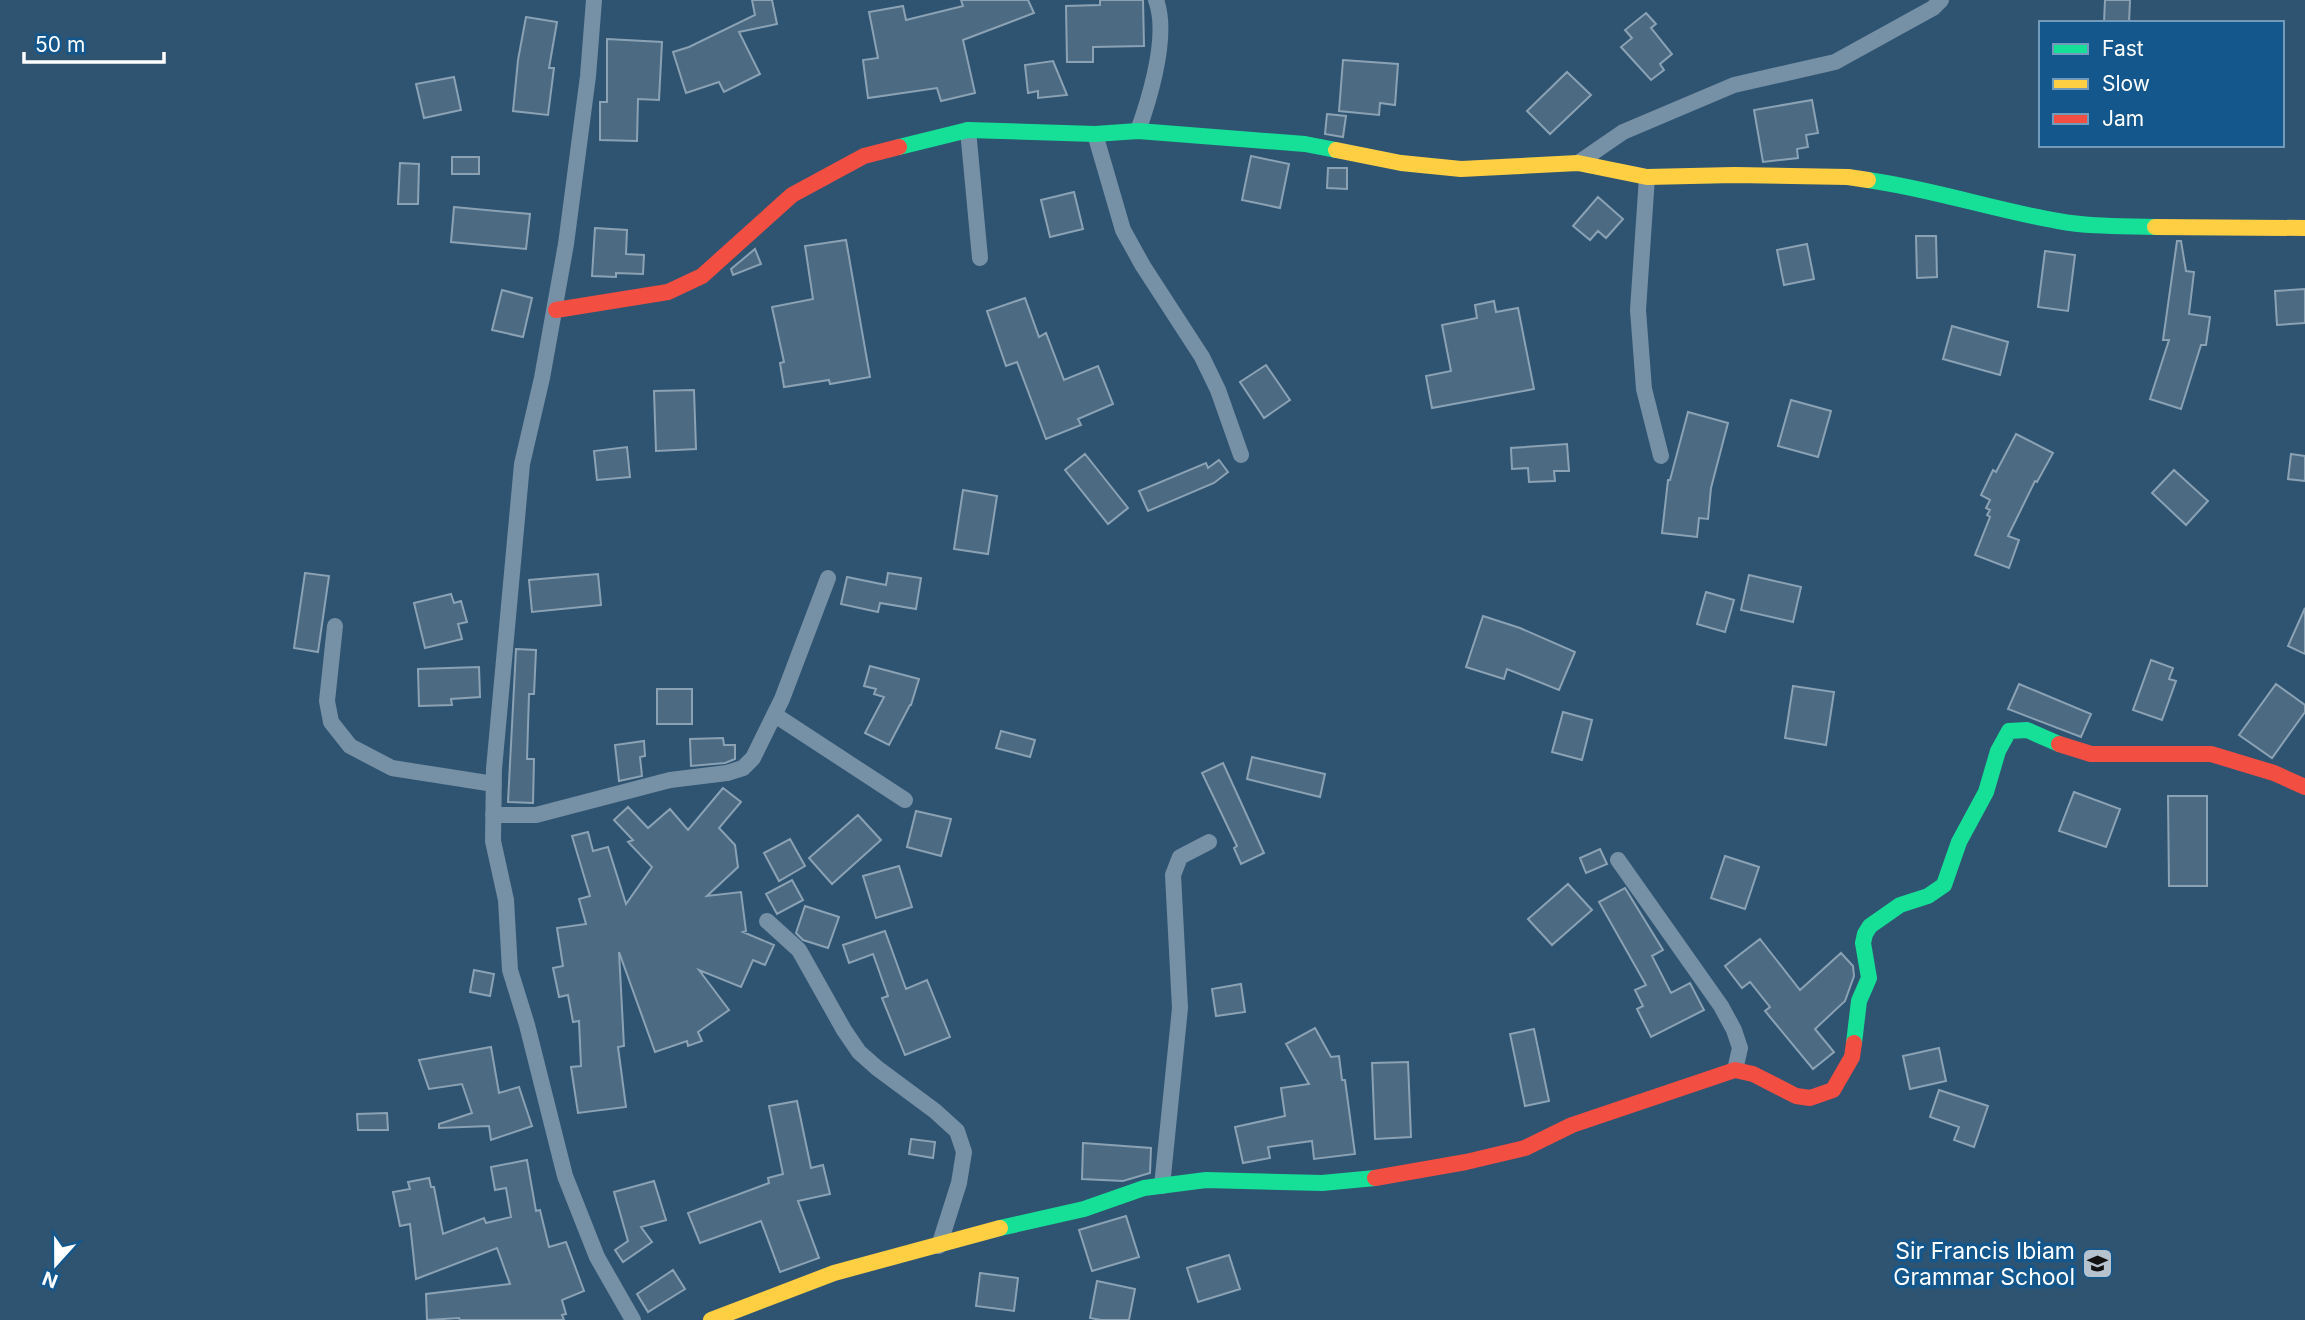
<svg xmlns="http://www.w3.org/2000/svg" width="2305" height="1320" viewBox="0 0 2305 1320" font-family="Inter,sans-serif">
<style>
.building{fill:#4c6a82;stroke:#8ba2b4;stroke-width:2}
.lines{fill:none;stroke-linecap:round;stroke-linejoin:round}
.street{stroke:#7690a5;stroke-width:16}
.fast{stroke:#16e098;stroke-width:16}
.slow{stroke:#ffcf43;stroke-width:16}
.jam{stroke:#f24e42;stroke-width:16}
.labels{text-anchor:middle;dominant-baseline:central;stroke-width:7;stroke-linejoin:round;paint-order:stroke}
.poi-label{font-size:23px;fill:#fff;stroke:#14578d;text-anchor:end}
</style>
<rect width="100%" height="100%" fill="#2f5472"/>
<path class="building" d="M752 0H772L777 24 739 32 760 74 724 92 719 82 686 93 673 52 689 47 755 15Z
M961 0H1028L1034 13 963 40 975 93 941 101 937 88 868 98 863 60 878 58 869 12 903 6 906 20 963 6Z
M1100 0H1143L1144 46 1093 47V62H1067L1066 6 1100 5Z
M2105 0H2130L2129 23H2104Z
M1646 13 1656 24 1651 28 1672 54 1660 64 1664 70 1651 80 1621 47 1632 38 1625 30Z
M526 17 557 22 549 68H554L548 115 513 111 518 60Z
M607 39 662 42 659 100 638 99 637 141 600 140V102H607Z
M1343 60 1398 64 1395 105 1380 103 1379 115 1339 111Z
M1053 61 1067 95 1038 98V91L1028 93 1025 65Z
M1567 72 1591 95 1550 134 1527 111Z
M454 77 461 110 424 118 416 84Z
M1812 100 1818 133 1806 135 1808 147 1797 149 1798 158 1763 162 1754 110Z
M1327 114 1346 116 1343 137 1325 134Z
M1251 156 1289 164 1280 208 1242 200Z
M452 157H479V174H452Z
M400 163 419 164 418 204H398Z
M1328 168H1347V189L1327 188Z
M1074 192 1083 229 1050 237 1041 200Z
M1598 197 1623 219 1606 238 1598 231 1590 240 1573 226Z
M454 207 530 214 526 249 451 242Z
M595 228 627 230 626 254 644 255 643 274 616 273V277L592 276Z
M1916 236H1936L1937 277 1917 278Z
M846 240 870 377 830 384 829 380 784 387 780 363 784 362 772 307 813 299 805 246Z
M2177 241H2181L2186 271 2194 272 2189 314 2210 317 2206 345H2201L2181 409 2150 399 2169 340H2163Z
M1807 244 1814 279 1784 285 1777 250Z
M755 249 761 264 733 275 731 269Z
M2045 251 2075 255 2068 311 2038 307Z
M2305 289V323L2277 325 2275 291Z
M502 290 532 298 523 337 492 330Z
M1025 298 1039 337 1046 333 1064 380 1098 366 1113 404 1078 419 1081 425 1046 439 1017 362 1006 366 987 311Z
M1494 301 1496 312 1518 308 1534 389 1432 408 1426 376 1451 371 1442 325 1477 318 1475 305Z
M1952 326 2008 342 2000 375 1943 359Z
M1266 365 1290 400 1264 418 1240 382Z
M694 390 696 449 656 451 654 391Z
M1791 400 1831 411 1818 457 1778 446Z
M1688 412 1728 423 1711 488 1708 519 1699 518 1697 537 1662 533 1668 480H1670Z
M2016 434 2053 453 2037 482 2035 481 2008 536 2019 540 2009 568 1975 555 1990 517 1987 515 1990 510 1986 508 1990 500 1981 495 1993 470 1996 472Z
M1567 444 1569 471H1554L1555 481 1529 482 1528 468 1512 469 1511 448Z
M627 447 630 477 597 480 594 451Z
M1085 454 1128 508 1108 524 1065 470Z
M2291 454 2305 456V481L2288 479Z
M1219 460 1228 472 1214 483 1148 511 1139 491 1206 463 1208 468Z
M2174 470 2208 501 2186 525 2152 493Z
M963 490 997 496 988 554 954 549Z
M305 573 329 576 318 652 294 648Z
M888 573 921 578 916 609 880 603 878 612 841 604 847 577 886 585Z
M598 574 601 605 532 612 529 580Z
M1749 575 1801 587 1793 622 1741 610Z
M1706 592 1734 600 1725 632 1697 624Z
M451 594 454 603 461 601 467 622 458 624 462 639 425 648 414 603Z
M2305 608V654L2288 646Z
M1483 616 1520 628 1575 652 1559 690 1507 669 1504 679 1466 667Z
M516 649 536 650 534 694H529L527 759H534L533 803 508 802Z
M2151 660 2173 668 2169 679 2176 681 2162 720 2133 710Z
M870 666 919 679 911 705H910L889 745 865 733 884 697 874 694 876 689 864 686Z
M479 667 480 697 451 699 452 705 419 706 418 669Z
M2019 684 2091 714 2081 737 2008 709Z
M2276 684 2305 705V712L2272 758 2239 735Z
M1793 686 1834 692 1826 745 1785 738Z
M657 689H692V724H657Z
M1563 712 1592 720 1582 760 1552 752Z
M1001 731 1035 740 1030 757 996 748Z
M723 738 724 745H735V759L725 763 691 766 690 739Z
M644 741 645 756 640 757 642 776 619 781 615 745Z
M1252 757 1325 774 1320 797 1247 779Z
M1223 763 1264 853 1241 864 1234 848 1237 846 1202 773Z
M723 788 741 802 719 828 735 845 738 867 707 896 741 892 746 931 743 932 774 945 765 965 753 960 741 987 699 970 729 1010 698 1032 702 1041 688 1046 687 1041 655 1052 619 952 624 1046 618 1047 626 1107 578 1113 571 1067 581 1066 579 1021 573 1022 568 995 559 997 553 968 563 966 557 928 586 924 579 899 590 896 572 836 588 832 593 851 608 847 626 904 652 867 628 842 633 840 614 820 628 807 648 828 670 809 688 830Z
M2074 792 2120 809 2106 847 2059 831Z
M2168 796H2207V886H2169Z
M916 811 951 819 941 856 907 847Z
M858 815 881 840 832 884 809 858Z
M790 839 805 866 779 881 764 853Z
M1600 849 1607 864 1586 873 1580 858Z
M1725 856 1759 867 1745 909 1711 898Z
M899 866 912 907 876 918 863 876Z
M792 880 803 900 777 914 766 894Z
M1568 884 1592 910 1552 945 1528 919Z
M1625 888 1663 950 1652 956 1671 993 1690 983 1704 1010 1651 1037 1637 1009 1643 1006 1635 990 1646 985 1599 902Z
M805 906 839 917 828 948 803 940 796 933Z
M885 931 906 989 927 980 950 1037 905 1055 882 998 888 996 873 954 849 963 843 945Z
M1760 939 1800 990 1841 953 1853 966 1854 976 1845 1001 1815 1029 1834 1052 1813 1069 1765 1011 1770 1007 1750 982 1742 988 1725 966Z
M474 970 494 974 490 996 470 992Z
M1241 984 1245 1012 1216 1016 1212 989Z
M1315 1028 1331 1057 1339 1056 1342 1080H1345L1355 1154 1314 1159 1312 1141 1268 1147 1270 1158 1243 1163 1235 1127 1285 1116 1281 1088 1309 1084 1286 1044Z
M1534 1029 1549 1101 1525 1106 1510 1034Z
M491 1047 499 1093 519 1087 532 1126 491 1140 489 1126 439 1128V1124L472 1113 462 1084 429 1089 419 1060Z
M1939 1048 1946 1081 1910 1089 1903 1056Z
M1408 1062 1411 1137 1375 1139 1372 1063Z
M1939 1090 1988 1106 1974 1147 1954 1140 1959 1127 1930 1117Z
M797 1101 811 1168 823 1165 830 1194 798 1201 819 1258 780 1272 761 1221 700 1243 688 1213 769 1183 768 1178 783 1174 769 1106Z
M387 1113 388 1130H358L357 1114Z
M911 1139 935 1142 933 1158 909 1154Z
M1083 1143 1151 1148 1150 1173 1123 1181 1082 1179Z
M527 1160 536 1211 540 1210 549 1247 566 1242 584 1291 562 1300 566 1314 562 1315 564 1320H460L459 1318 427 1320 426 1294 510 1284 497 1248 416 1279 410 1224 400 1226 393 1192 410 1189 408 1182 429 1178 431 1187H434L443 1234 484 1218 486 1223 511 1217 506 1188 495 1190 491 1167Z
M654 1181 666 1220 641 1227 652 1242 623 1262 615 1250 628 1241 614 1192Z
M1126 1216 1139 1257 1092 1271 1079 1230Z
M1229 1255 1240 1289 1198 1302 1187 1268Z
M673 1270 685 1289 648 1312 637 1294Z
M980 1273 1018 1278 1014 1311 976 1306Z
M1097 1281 1135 1289 1129 1320H1101L1090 1318Z"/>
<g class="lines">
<path class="street" d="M594 0 588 76 566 244 542 378 522 464 494 769 493 841 506 900 510 970 527 1025 565 1176 597 1257 633 1320
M968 130 980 258
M1138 131C1150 97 1169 35 1156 0
M1095 134 1123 230 1143 266 1202 357 1218 390 1241 455
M1578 163 1623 132 1734 85 1835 62 1933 8 1941 0
M1647 177 1638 310 1644 389 1661 456
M335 626 327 701 331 722 350 746 392 768 494 784
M775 715 905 800
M493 815H536L670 780 727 773 743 768 753 758 782 699 828 578
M1618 860 1721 1006 1734 1030 1740 1048 1735 1070
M767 921 799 950 844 1030 859 1052 877 1068 935 1111 957 1131 964 1152 959 1183 939 1246
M1162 1186 1180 1008 1173 875 1180 857 1209 842"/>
<path class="fast" d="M899 147 968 130 1095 134 1138 131 1305 144 1336 150
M1868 180C1932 189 1994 210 2058 221 2090 227 2122 226 2155 227
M1854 1043 1859 1001 1869 978 1863 943 1865 934 1870 926 1900 905 1928 896 1944 885 1959 842 1986 792 1998 751 2009 731 2027 730 2059 744
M1000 1228 1084 1209 1144 1188 1206 1180 1322 1183 1375 1178"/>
<path class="slow" d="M1336 150 1401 163 1461 169 1578 163 1647 177 1734 175 1848 177 1868 180
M2155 227 2305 228
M711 1320 834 1273 1000 1228"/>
<path class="jam" d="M556 310 668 292 702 276 792 195 864 156 899 147
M2059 744 2091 754H2211L2274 773 2305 787
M1375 1178 1466 1162 1525 1148 1572 1125 1735 1070 1753 1074 1796 1096 1810 1098 1833 1090 1852 1057 1854 1043"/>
</g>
<defs>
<symbol id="university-square" viewBox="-11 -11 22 22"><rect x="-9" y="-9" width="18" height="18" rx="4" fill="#b6c3ce" stroke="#14578d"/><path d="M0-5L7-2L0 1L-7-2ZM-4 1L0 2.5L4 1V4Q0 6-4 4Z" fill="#111"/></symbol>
</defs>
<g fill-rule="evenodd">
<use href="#university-square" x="2080" y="1246" width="35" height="35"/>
</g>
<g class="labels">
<g class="poi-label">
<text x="2075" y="1251">Sir Francis Ibiam<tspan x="2075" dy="26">Grammar School</tspan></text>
</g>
</g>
<rect x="2039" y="21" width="245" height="126" fill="#14578d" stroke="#729abb" stroke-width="2"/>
<rect x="2053" y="44" width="35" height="10" fill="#16e098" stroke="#729abb" stroke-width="2"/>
<text x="2102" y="56" font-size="21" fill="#ffffff">Fast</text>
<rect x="2053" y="79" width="35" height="10" fill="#ffcf43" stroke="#729abb" stroke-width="2"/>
<text x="2102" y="91" font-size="21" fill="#ffffff">Slow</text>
<rect x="2053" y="114" width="35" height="10" fill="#f24e42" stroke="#729abb" stroke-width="2"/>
<text x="2102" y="126" font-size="21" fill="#ffffff">Jam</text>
<g transform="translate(56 1264) rotate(201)" stroke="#14578d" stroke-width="5" paint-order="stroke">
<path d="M0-5L12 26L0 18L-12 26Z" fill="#ffffff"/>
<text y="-10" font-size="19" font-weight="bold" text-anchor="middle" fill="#ffffff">N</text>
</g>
<path d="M24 52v10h140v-10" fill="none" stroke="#ffffff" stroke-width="3.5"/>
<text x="35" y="52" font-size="21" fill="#ffffff" stroke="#14578d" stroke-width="5" paint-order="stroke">50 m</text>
</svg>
